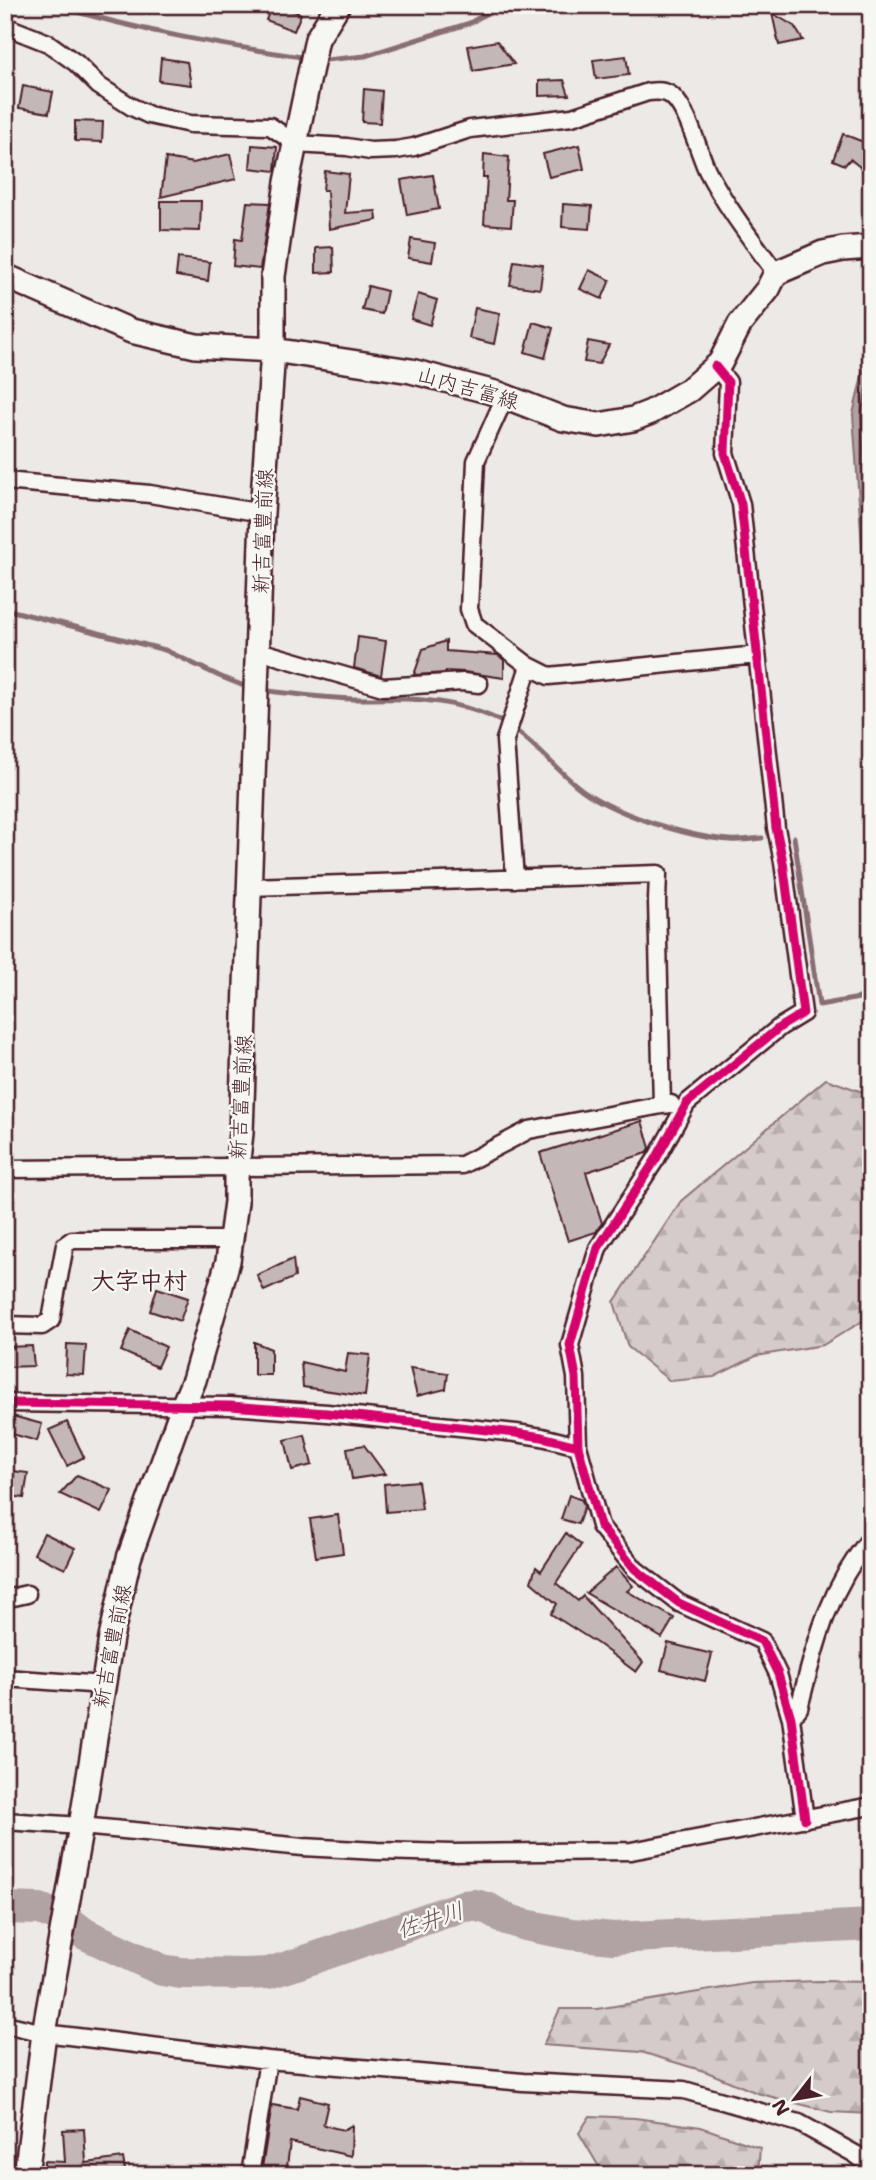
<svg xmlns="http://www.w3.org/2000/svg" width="876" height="2180" viewBox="0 0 876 2180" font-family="'Shantell Sans','Klee One',sans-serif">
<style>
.forest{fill:url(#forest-firs);stroke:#8f757a;stroke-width:2}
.water{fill:#b1a2a3;stroke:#886e73;stroke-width:2}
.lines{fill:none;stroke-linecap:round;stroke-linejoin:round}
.shore{stroke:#73535b;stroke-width:2}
.stream{stroke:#886e73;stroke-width:5}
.river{stroke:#b1a2a3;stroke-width:32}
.building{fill:#c4b7b7;stroke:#4a1f2b;stroke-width:2}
.street-casing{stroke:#4a1f2b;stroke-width:21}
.secondary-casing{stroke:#4a1f2b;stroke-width:28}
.street{stroke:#f6f6f2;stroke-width:16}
.secondary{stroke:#f6f6f2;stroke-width:23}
.cycleway-casing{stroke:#f6f6f2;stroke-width:13}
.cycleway{stroke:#d6006c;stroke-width:9}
.labels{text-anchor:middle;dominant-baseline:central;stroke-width:5;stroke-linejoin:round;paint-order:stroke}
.street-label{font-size:21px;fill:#4a1f2b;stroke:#f6f6f2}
.water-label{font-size:23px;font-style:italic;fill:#6e4d55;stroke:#f6f6f2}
.quarter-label{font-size:24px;font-weight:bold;fill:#4a1f2b;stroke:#f6f6f2}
</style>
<defs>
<pattern id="forest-firs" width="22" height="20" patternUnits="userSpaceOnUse" patternTransform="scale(1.75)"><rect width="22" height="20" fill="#d4cbca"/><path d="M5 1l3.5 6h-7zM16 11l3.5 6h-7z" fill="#b8aeae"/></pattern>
</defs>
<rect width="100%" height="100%" fill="#ece9e6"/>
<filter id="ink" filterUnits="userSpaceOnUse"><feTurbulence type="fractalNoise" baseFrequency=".0143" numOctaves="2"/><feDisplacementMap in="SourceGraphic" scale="14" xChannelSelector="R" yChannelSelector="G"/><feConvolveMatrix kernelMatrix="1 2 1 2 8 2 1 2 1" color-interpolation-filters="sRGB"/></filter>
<g filter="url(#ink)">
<path class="forest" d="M826 1079 871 1095V1316L823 1345 756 1356 714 1377 670 1381 628 1347 614 1302 681 1201Z
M820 1981 871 1982V2114L831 2112 757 2093 707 2072 641 2052 543 2045 560 2009H597L752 1983Z
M590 2116 635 2118 701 2127 760 2148 758 2175H611L598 2165 579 2133Z"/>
<path class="water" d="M871 338V679L853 414Z"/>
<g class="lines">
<path class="shore" d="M871 370 861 415 871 572"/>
<path class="stream" d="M54 5C137 31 222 45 308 58
M563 5 568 8 574 5
M318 59 326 60 365 56 470 23 500 5
M5 609 165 650 219 676 249 688
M262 690C292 694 322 698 353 699 398 699 436 696 479 712 524 727 542 757 576 785 609 813 687 837 730 840 741 841 752 839 762 838
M794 837 819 1005 871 996"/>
<path class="river" d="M5 1908 40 1909 65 1919 85 1934 162 1970 181 1973 244 1974 268 1973 291 1966 463 1906 475 1905 489 1909 506 1919 525 1925 571 1934 613 1938 871 1925"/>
</g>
<path class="building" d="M272 5H279L301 14 294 31 266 20Z
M772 13 794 26 803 40 779 45Z
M497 41 514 64 473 71 468 46Z
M626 56 629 75 596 79 593 60Z
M161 58 187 62 191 85 159 81Z
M564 80 569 95 539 96V81Z
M23 86 53 92 49 113 19 108Z
M364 89 382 91 380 123 362 122Z
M75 121 103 122 102 142 75 141Z
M843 134 871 145V176L850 159 845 165 833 160Z
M252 145 277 147 275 171 250 168Z
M579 145 584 169 549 177 543 154Z
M230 154 236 179 161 197 166 158 193 163Z
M484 154 509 157 506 200H513L511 226 484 224 487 177H483Z
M325 171 349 174 345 213 376 211 377 220 329 229 327 190H323Z
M433 175 439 209 407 215 401 180Z
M161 201H201L200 231 161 230Z
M247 202 270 203 260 269 233 266 235 239 242 240Z
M563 204 592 206 590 229 562 227Z
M411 239 435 243 432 262 408 258Z
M333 247 334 272 316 273V248Z
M178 258 210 262 208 281 176 276Z
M514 261 543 265 540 289 510 285Z
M589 270 610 280 602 299 580 289Z
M368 286 387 291 382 314 362 310Z
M418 294 437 300 430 325 411 319Z
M475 308 500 313 494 344 469 338Z
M533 322 553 328 545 358 525 352Z
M588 341 609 345 599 364 584 362Z
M358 637 386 641 381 676 354 668Z
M446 641V651L498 655 504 660V678L464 672 446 671V673L414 675 423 649Z
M642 1121 650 1148 647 1153 586 1172 602 1223 596 1232 568 1241 540 1153Z
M293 1259 295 1277 264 1291 257 1275Z
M157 1288 188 1298 180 1321 150 1311Z
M130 1330 166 1347 157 1367 121 1351Z
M254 1342 271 1349V1375H254Z
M67 1344 86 1345 84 1375 66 1374Z
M32 1346 34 1366 5 1367V1347Z
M348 1353 370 1355 365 1396 303 1387 301 1362 345 1372Z
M410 1368 448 1373 446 1389 417 1396Z
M5 1414 42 1424 37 1441 5 1432Z
M67 1422 84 1457 67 1466 49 1430Z
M305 1435 312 1465 292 1470 285 1440Z
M364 1445 385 1474 352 1479 347 1448Z
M5 1470 28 1473 24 1498 5 1495Z
M77 1475 112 1490 101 1513 60 1494Z
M418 1481 422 1509 386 1512 384 1484Z
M569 1495 582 1500 584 1507 578 1524 561 1519Z
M338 1515 343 1553 316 1557 310 1519Z
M44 1533 75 1548 65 1569 34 1554Z
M566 1533 581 1545 556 1583 578 1601 583 1596 643 1662 636 1672 598 1644 551 1614 557 1604 531 1582 536 1567 541 1571Z
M616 1567 633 1586 627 1591 674 1618 662 1638 586 1593Z
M668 1643 712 1654 705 1681 661 1670Z
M300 2096 328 2103 323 2125 343 2130 352 2125 351 2156 290 2142 286 2175 261 2174 272 2105 297 2109Z
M84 2129 86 2163 123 2158 126 2175H44V2161L65 2162 63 2130Z"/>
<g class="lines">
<defs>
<path id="street" d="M5 26 48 43 76 63 99 86 132 107 149 115 190 124 270 126 296 144 347 147 370 151 396 150 414 147 470 129 572 117 648 92C656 91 666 90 673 97 688 111 698 150 707 170 726 207 752 240 776 273
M505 397 476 461 469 609 474 624 529 666 549 676 757 655
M5 481 150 494 262 513
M259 651 383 687 463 682 479 684
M515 879 505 740 529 666
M249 887 658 874 657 901 662 1105 671 1104
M5 1169 462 1165 529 1130 662 1105
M5 1325 42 1326 51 1320 65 1245 72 1240H230
M5 1403 230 1406 327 1413 516 1433 542 1437 578 1446 600 1526 635 1569 679 1603 762 1641 778 1674 791 1718 805 1819
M578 1446 576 1377 570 1345 598 1248 656 1159 687 1103 780 1027 803 1013 783 862 776 828 741 504 725 453 728 382 715 366
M5 1599 27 1594
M5 1678 104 1685
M791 1718 799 1708C816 1642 827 1592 871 1537
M5 1821 81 1826 303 1847 377 1851 452 1853 631 1851 871 1806
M5 2024 44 2033 268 2060 523 2082 684 2090 799 2123 855 2154 871 2166
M250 2175 268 2060"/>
<path id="secondary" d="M5 276 131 331 196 346 273 350 411 371 499 394 563 419 599 425 633 419 651 412 689 390 720 363 740 324 768 289 776 273 823 253 843 249 871 247
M26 2175 44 2033 81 1826 111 1638 129 1558 183 1406 194 1380 228 1261 236 1202V1178L241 1133 262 513 273 350V276L287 182 317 39 338 5"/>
</defs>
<use href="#street" class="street-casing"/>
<use href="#secondary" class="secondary-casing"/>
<use href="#street" class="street"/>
<use href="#secondary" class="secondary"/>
<defs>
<path id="cycleway" d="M5 1403 230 1406 327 1413 516 1433 542 1437 578 1446 600 1526 635 1569 679 1603 762 1641 778 1674 791 1718 805 1819
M578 1446 576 1377 570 1345 598 1248 656 1159 687 1103 780 1027 803 1013 783 862 776 828 741 504 725 453 728 382 715 366"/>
</defs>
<use href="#cycleway" class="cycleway-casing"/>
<use href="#cycleway" class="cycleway"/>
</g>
</g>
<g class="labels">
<g class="street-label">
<text transform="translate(468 388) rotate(16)">山内吉富線</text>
<text transform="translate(263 531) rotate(-88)">新吉富豊前線</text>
<text transform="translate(241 1097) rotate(-87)">新吉富豊前線</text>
<text transform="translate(112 1646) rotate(-79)">新吉富豊前線</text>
</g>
<g class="water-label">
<text transform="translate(430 1920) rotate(-18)">佐井川</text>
</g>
<g class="quarter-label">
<text x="139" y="1281">大字中村</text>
</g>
</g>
<rect width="876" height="2180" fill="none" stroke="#f6f6f2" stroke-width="28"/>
<rect x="14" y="14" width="848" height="2152" fill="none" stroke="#4a1f2b" stroke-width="2.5" filter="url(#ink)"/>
<g transform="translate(795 2099) rotate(239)" stroke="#f6f6f2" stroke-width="5" paint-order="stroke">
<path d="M0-5L12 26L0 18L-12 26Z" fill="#4a1f2b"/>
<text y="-10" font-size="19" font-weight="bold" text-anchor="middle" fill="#4a1f2b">N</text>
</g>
</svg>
